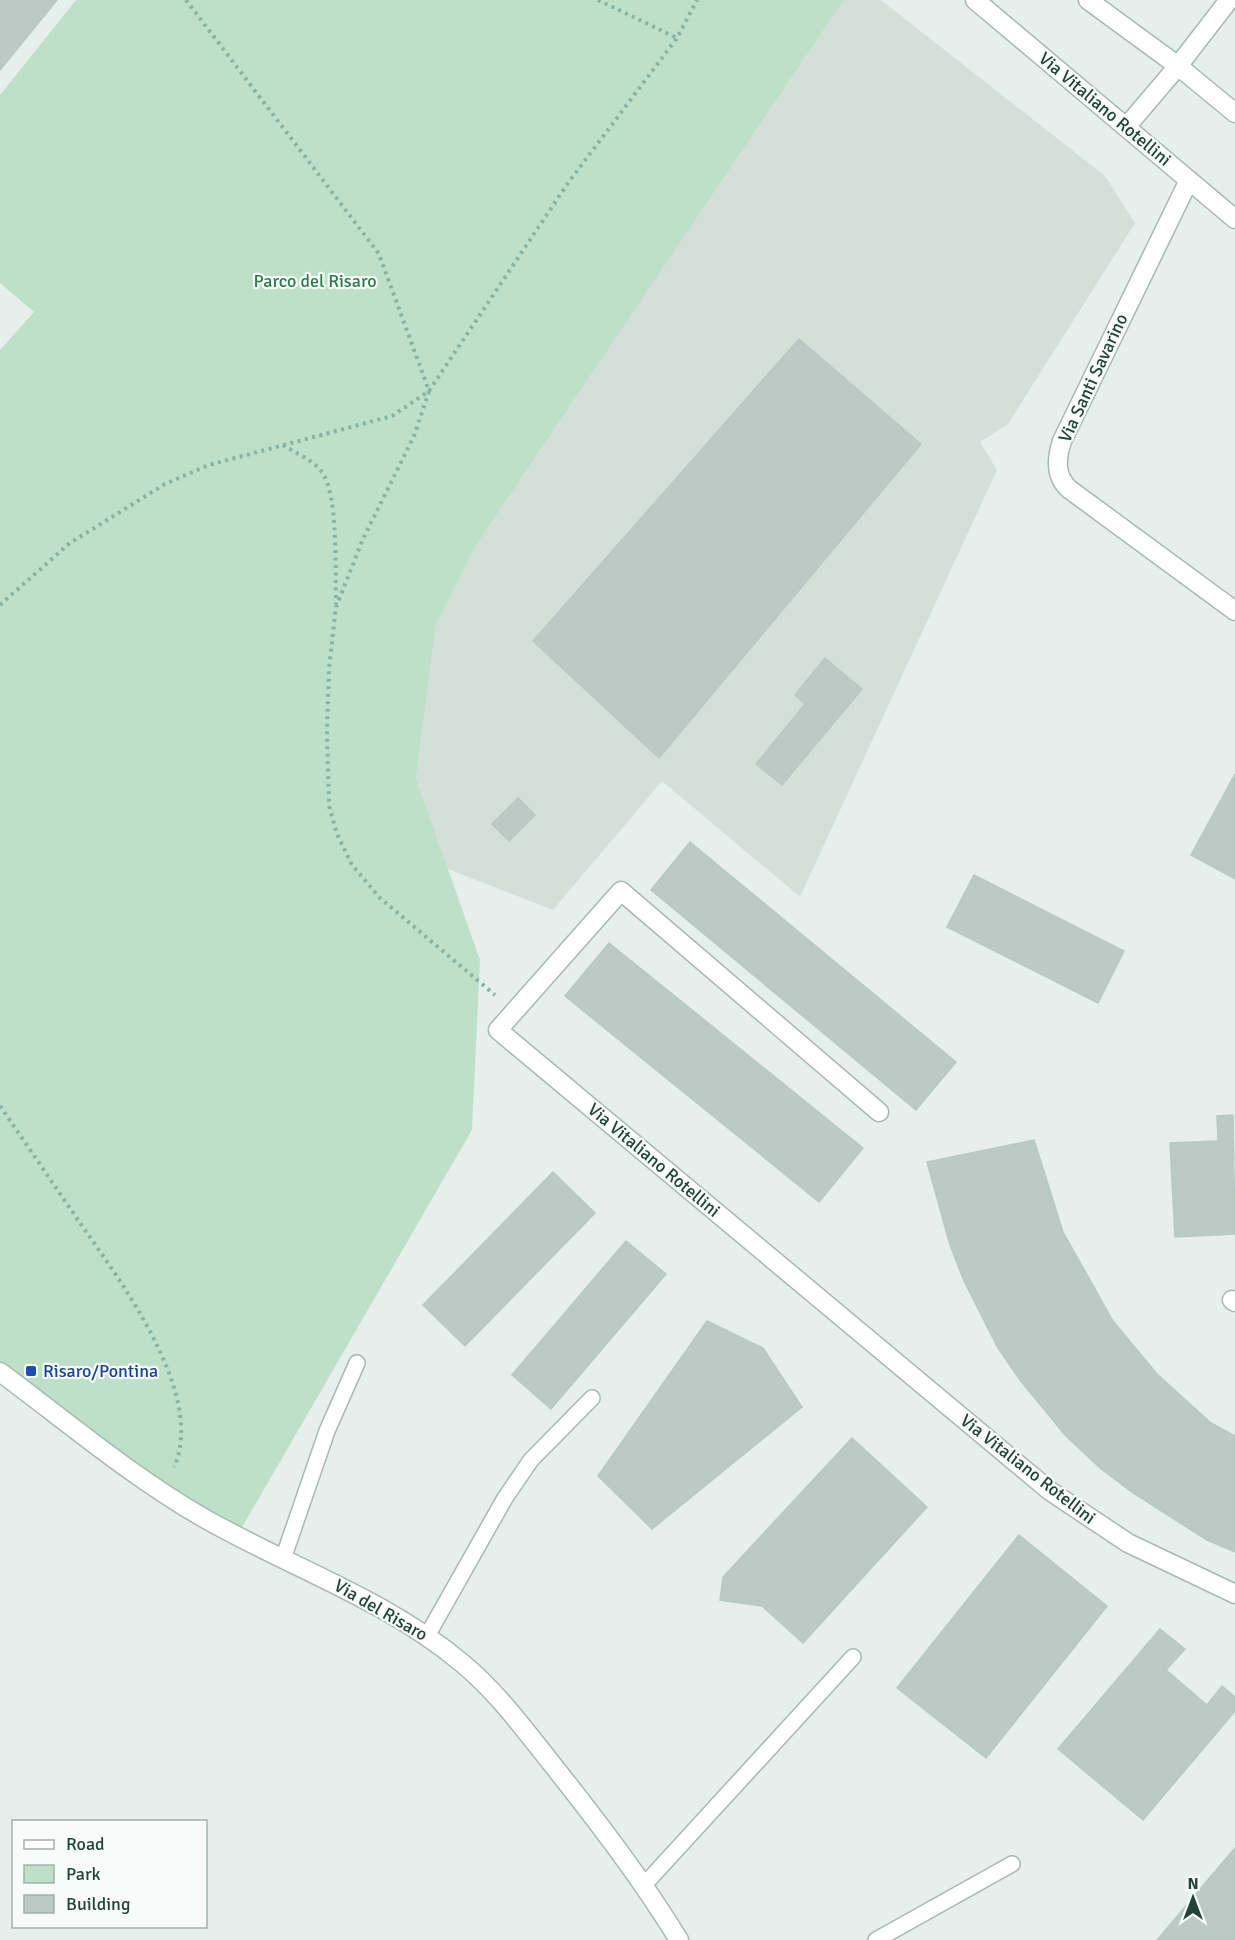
<svg xmlns="http://www.w3.org/2000/svg" width="1235" height="1940" viewBox="0 0 1235 1940" font-family="Signika,sans-serif">
<style>
.built{fill:#d4dfda}
.green{fill:#bfe0c8}
.building{fill:#bbcac4;stroke:#b8c9c2;stroke-width:1.5}
.lines{fill:none;stroke-linecap:round;stroke-linejoin:round}
.service-casing{stroke:#a8b8b2;stroke-width:18}
.minor-casing{stroke:#a8b8b2;stroke-width:21}
.path{stroke:#86b3a5;stroke-width:4;stroke-dasharray:3 4.5;stroke-linecap:butt}
.service{stroke:#fff;stroke-width:15}
.minor{stroke:#fff;stroke-width:18}
.transit-dot{fill:#1a4fb4;stroke:#f7fbf9;stroke-width:2}
.labels{text-anchor:middle;dominant-baseline:central;stroke-width:4.5;stroke-linejoin:round;paint-order:stroke}
.street-label{font-size:18px;fill:#24423a;stroke:#f7fbf9}
.park-label{font-size:18px;fill:#2d7a4b;stroke:#f7fbf9}
.transit-label{font-size:18px;fill:#164399;stroke:#f7fbf9;text-anchor:start}
</style>
<rect width="100%" height="100%" fill="#e6efeb"/>
<path class="built" d="M844 0H881L1105 176 1135 223 1008 424 980 442 997 470 800 897 662 781 553 910 448 869 416 778 436 625 475 547Z"/>
<path class="green" d="M76 0H844L475 547 436 625 416 778 480 960 472 1130 237 1536 0 1364V350L34 312 0 283V95Z"/>
<path class="building" d="M0 0H57L0 70Z
M799 339 921 444 659 758 533 641Z
M825 658 862 689 782 785 756 764 805 704 795 695Z
M1235 774V879L1191 855Z
M518 798 535 815 509 841 492 824Z
M690 842 956 1062 916 1110 651 890Z
M974 875 1124 951 1098 1003 947 927Z
M609 943 863 1148 819 1202 565 996Z
M1233 1115 1235 1234 1175 1237 1170 1143 1218 1141 1217 1116Z
M1034 1140 1063 1232 1113 1321 1157 1374 1211 1423 1235 1436V1552L1207 1540 1133 1493 1100 1468 1065 1435 1020 1380 998 1348 964 1281 950 1245 927 1162Z
M553 1172 595 1213 465 1346 423 1305Z
M626 1241 666 1274 551 1409 512 1375Z
M707 1321 763 1348 802 1407 652 1529 598 1476Z
M852 1438 927 1507 803 1643 762 1606 720 1600 723 1577Z
M1019 1535 1107 1606 986 1758 897 1688Z
M1160 1629 1185 1649 1166 1670 1207 1705 1222 1686 1235 1697V1711L1143 1820 1058 1749Z
M1235 1848V1940H1157Z"/>
<g class="lines">
<defs>
<path id="service" d="M283 1559 327 1431 357 1363
M427 1636 505 1498 531 1460 592 1398
M645 1884 853 1657
M876 1940 1012 1864"/>
<path id="minor" d="M975 0 1235 219
M1088 0 1178 66 1235 113
M1127 126 1178 66 1229 0
M1189 180 1062 441C1056 459 1055 476 1069 489L1235 611
M879 1112 621 891 498 1030 1050 1491 1128 1543 1235 1594
M1232 1300 1235 1302
M0 1372C66 1421 131 1476 202 1517 289 1567 384 1598 462 1663 497 1692 524 1729 552 1764 597 1821 641 1878 679 1940"/>
</defs>
<use href="#service" class="service-casing"/>
<use href="#minor" class="minor-casing"/>
<path class="path" d="M186 0 379 254 429 391 414 436 363 539 336 607 329 668 327 732 329 806 337 834 352 865 380 898 495 995
M598 0 677 38
M283 445C295 453 312 459 321 471 339 493 335 574 336 604
M0 605 70 543 165 484 209 465 392 416 429 391 568 183 677 38 697 0
M0 1106C26 1144 52 1182 78 1220 118 1278 207 1394 174 1467"/>
<use href="#service" class="service"/>
<use href="#minor" class="minor"/>
</g>
<rect class="transit-dot" x="25" y="1365" width="12" height="12" rx="3"/>
<g class="labels">
<g class="street-label">
<text transform="translate(1105 109) rotate(40)">Via Vitaliano Rotellini</text>
<text transform="translate(1093 378) rotate(-65)">Via Santi Savarino</text>
<text transform="translate(654 1160) rotate(40)">Via Vitaliano Rotellini</text>
<text transform="translate(1028 1469) rotate(38)">Via Vitaliano Rotellini</text>
<text transform="translate(381 1610) rotate(30)">Via del Risaro</text>
</g>
<g class="park-label">
<text x="315" y="281">Parco del Risaro</text>
</g>
<g class="transit-label">
<text x="43" y="1371">Risaro/Pontina</text>
</g>
</g>
<rect x="12" y="1820" width="195" height="108" fill="#f7fbf9" stroke="#a3b1ad" stroke-width="1.5"/>
<rect x="24" y="1840" width="30" height="9" fill="#ffffff" stroke="#a3b1ad" stroke-width="1.5"/>
<text x="66" y="1850" font-size="18" fill="#24423a">Road</text>
<rect x="24" y="1865" width="30" height="18" fill="#bfe0c8" stroke="#a3b1ad" stroke-width="1.5"/>
<text x="66" y="1880" font-size="18" fill="#24423a">Park</text>
<rect x="24" y="1895" width="30" height="18" fill="#bbcac4" stroke="#a3b1ad" stroke-width="1.5"/>
<text x="66" y="1910" font-size="18" fill="#24423a">Building</text>
<g transform="translate(1193 1898)" stroke="#f7fbf9" stroke-width="4.5" paint-order="stroke">
<path d="M0-4.5L10 22L0 15L-10 22Z" fill="#24423a"/>
<text y="-9" font-size="16" font-weight="bold" text-anchor="middle" fill="#24423a">N</text>
</g>
</svg>
